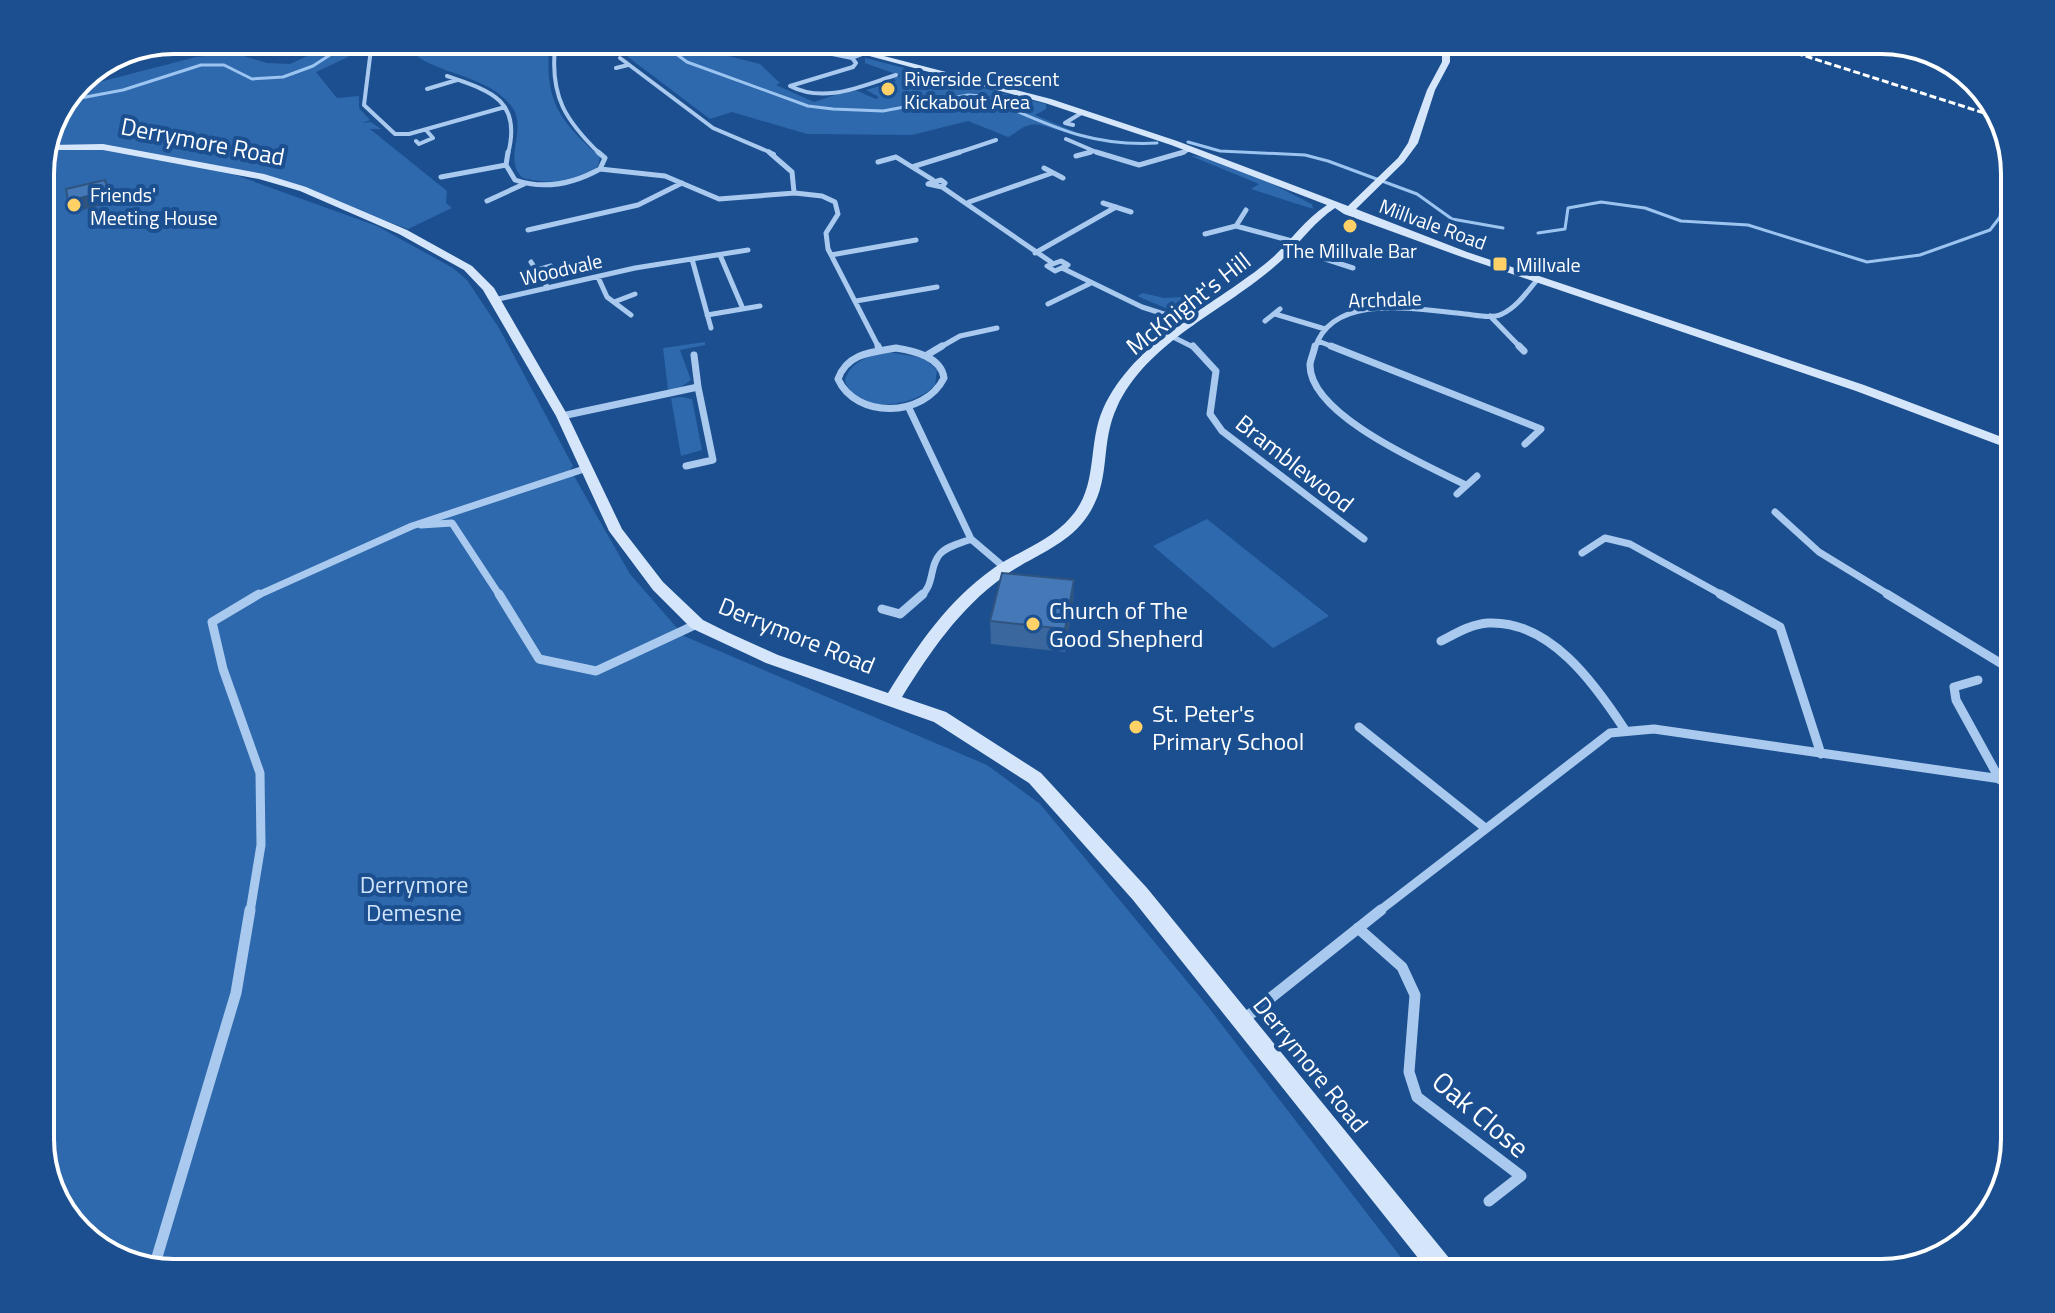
<svg xmlns="http://www.w3.org/2000/svg" width="2055" height="1313" viewBox="0 0 2055 1313" font-family="'Titillium Web',sans-serif">
<style>
.green{fill:#2e69ad}
.lines{fill:none;stroke-linecap:round;stroke-linejoin:round}
.stream{stroke:#9cc4f0;stroke-width:3}
.street-far4{stroke:#a9c9ee;stroke-width:4}
.street-far3{stroke:#a9c9ee;stroke-width:5}
.street-far2{stroke:#a9c9ee;stroke-width:7}
.street-far1{stroke:#a9c9ee;stroke-width:9}
.street{stroke:#a9c9ee;stroke-width:11}
.secondary{fill:#d6e6fa;fill-rule:evenodd}
.rail{stroke:#fff;stroke-width:3;stroke-dasharray:7 3;stroke-linecap:butt}
.wall{fill:#3a679d}
.shaded-wall{fill:#305480}
.building{fill:#4478b7;stroke:#305480;stroke-width:2}
.poi-dot{fill:#ffd166;stroke:#1b4f8f;stroke-width:3}
.labels{text-anchor:middle;dominant-baseline:central;stroke-width:8;stroke-linejoin:round;paint-order:stroke}
.far-poi-label{font-size:20px;fill:#fff;stroke:#1b4f8f;text-anchor:start}
.far-street-label{font-size:20px;fill:#fff;stroke:#1b4f8f}
.street-label{font-size:24px;fill:#fff;stroke:#1b4f8f}
.poi-label{font-size:24px;fill:#fff;stroke:#1b4f8f;text-anchor:start}
.park-label{font-size:24px;fill:#cfe3fa;stroke:#1b4f8f}
.near-street-label{font-size:28px;fill:#fff;stroke:#1b4f8f}
.rim{fill:none;stroke:#fff;stroke-width:4}
</style>
<rect width="100%" height="100%" fill="#1b4f8f"/>
<path class="green" d="M618 47H693L760 64 780 83 776 85 814 102 853 89 876 99 879 97 866 90 896 81 894 78 901 76 865 63V58L1046 104V109L1035 115 1075 132C1058 135 1043 120 1027 126 1020 128 1015 134 1008 137L968 121 912 135 807 134 732 112 710 119 628 57 629 52Z
M417 48H549C545 102 560 121 600 157L598 166C579 185 547 184 523 178 502 160 528 129 512 107 490 77 447 76 418 57Z
M322 49H352L348 57 316 72 337 98 359 96V108L370 120 362 123 371 122 381 129H370L447 191 446 203 452 208 408 229 285 185 230 173 377 226 453 268 467 280 499 328 573 466 570 470 574 476 630 574 684 636 987 765 1040 804 1205 1003 1413 1273H175L100 1251 58 1205 40 1147V166L76 88 196 57 234 53 267 63 290 64Z
M1191 156C1226 156 1282 190 1312 204L1313 209 1251 189 1259 184Z
M1143 293 1164 298 1202 296 1182 315 1137 296Z
M705 342V345L680 350 691 380 681 387 668 390 663 348Z
M888 352 924 358 937 370 935 385C916 407 854 416 845 380 851 360 870 356 888 352Z
M682 397 692 399 702 450 681 456 671 398Z
M1207 519 1329 616 1273 648 1153 546Z"/>
<g class="lines">
<path class="stream" d="M870 46 873 52
M672 47 671 50 687 62 808 106 833 109 883 111 968 95 982 96C1046 123 1086 147 1157 143
M70 100 123 90 201 65H224L252 79 283 77 313 66 339 49
M1188 142 1220 151 1305 155 1328 161 1417 194 1452 219 1503 228
M1538 233 1565 229 1568 208 1601 202 1645 208 1681 221 1748 225 1867 262 1920 255 1990 230 2000 217 2004 184 2015 180"/>
<path class="street-far4" d="M793 46 852 58 865 53
M555 48C550 97 566 121 600 154
M371 49 364 105 395 134H409L505 107
M620 58 713 128 774 154
M852 58 856 63 853 67 790 86C825 104 861 86 896 75
M616 68 628 65
M447 76C491 91 522 100 508 154
M427 89 457 80
M1073 125 1065 123 1083 112
M1066 139 1101 154
M416 141 419 144 433 138 426 130
M954 154 996 140
M1084 154 1093 151
M1180 154 1190 149"/>
<path class="street-far3" d="M508 152 506 165 515 180C545 190 573 184 600 169L605 158 598 152
M769 152 792 172 794 192
M1096 152 1139 165 1184 152
M1076 156 1091 152
M878 162 896 157 933 180
M912 167 960 152
M1044 168 1063 178
M600 169 665 176 719 199 795 193 822 196 835 202 838 214 826 233 828 249 879 348
M441 177 506 165
M941 180 945 183 942 187 928 184Z
M942 187 1051 262
M487 201 524 184
M969 202 1052 173
M1103 203 1131 212
M1236 226 1292 241
M528 230 638 205 682 183
M1205 234 1236 226 1246 210
M1288 247 1353 268
M1035 253 1116 207
M720 255 743 309
M831 255 916 240
M692 259 711 328
M1061 261 1068 265 1055 271 1047 266Z
M531 262 548 288
M1064 269 1142 307 1192 323
M537 270 551 266
M598 277 607 297 631 315
M494 300 635 268 748 250
M856 301 937 287
M614 302 635 294
M1048 304 1091 283
M1275 314 1325 329
M707 315 760 306
M1490 316 1521 348
M1265 321 1280 309
M1173 337 1195 348
M1318 341 1336 348
M939 348 960 336 997 328
M1315 348C1333 291 1419 310 1465 314 1476 315 1492 319 1502 314 1517 307 1527 292 1537 280"/>
<path class="street-far2" d="M878 346 879 349
M1193 346 1216 371 1210 414 1222 431 1364 539
M1315 346C1314 352 1311 358 1310 364 1308 415 1428 466 1466 485
M1331 346 1541 429 1525 444
M1519 346 1524 351
M896 348C915 351 941 357 944 378 924 418 856 419 838 379 847 353 872 352 896 348Z
M927 355 942 346
M908 406 971 539 1005 568
M562 416 698 387 694 355
M686 466 713 460 698 387
M1457 494 1477 476
M1775 512 1819 552 1891 596
M421 525 452 523 500 596
M1582 553 1605 538 1630 544 1724 596
M256 596 412 526 587 468
M921 596C935 584 929 566 940 554 947 546 961 543 971 539"/>
<path class="street-far1" d="M499 594 539 659 596 671 697 624
M1720 594 1780 627 1821 754
M1887 594 2015 672
M882 609 900 614 923 594
M1441 641C1455 634 1471 624 1488 623 1550 620 1595 684 1625 730
M1978 680 1954 687 1956 700 2000 780
M1359 727 1484 827
M250 912 261 845 260 773 223 669 212 622 259 594
M1378 912 1610 733 1654 729 2015 781"/>
<path class="street" d="M1358 928 1402 967 1415 995 1409 1072 1417 1097 1521 1176 1489 1201
M1243 1020 1381 910
M154 1267 236 993 250 910"/>
<path class="secondary" d="M1450 42V62L1435 90 1418 143 1404 162 1356 209 1467 252 1864 385 2015 442V451L1856 391 1459 256 1344 214 1335 208C1311 224 1296 249 1274 267 1222 312 1147 342 1117 407 1098 448 1114 483 1083 522 1062 548 1028 558 1003 577 959 609 930 652 902 697L946 712 1041 773 1147 888 1454 1264 1457 1273H1430L1133 900 1029 783 934 722 766 663 691 628 653 590 609 531 556 416 483 290 464 270 399 234 300 191 259 179 103 150H47L50 145 103 144 264 174 306 187 407 230 472 266 494 288 568 416 622 529 663 582 703 620 727 632 778 655 888 693C917 646 948 600 994 568 1019 551 1050 541 1070 518 1099 487 1087 445 1103 409 1134 341 1210 308 1265 264 1288 246 1302 221 1327 205L1171 145 1045 103 832 46H845L1051 99 1177 141 1348 206 1398 158 1408 143 1427 90 1442 62V43Z"/>
<path class="rail" d="M1758 41 2000 118"/>
</g>
<path class="wall" d="M1074 580 1073 603 1065 652 991 644 990 621Z"/>
<path class="shaded-wall" d="M105 180 112 190 114 202 75 212 68 201Z
M1074 580 1073 603 1065 652V629Z"/>
<path class="building" d="M105 180 108 191 68 201 66 189Z
M1002 573 1074 580 1065 629 990 621Z"/>
<g class="poi-dot">
<circle cx="888" cy="89" r="8"/>
<circle cx="74" cy="205" r="8"/>
<circle cx="1350" cy="226" r="8"/>
<rect x="1492" y="256" width="16" height="16" rx="4"/>
<circle cx="1033" cy="624" r="8"/>
<circle cx="1136" cy="727" r="8"/>
</g>
<g class="labels">
<g class="far-poi-label">
<text x="904" y="78">Riverside Crescent<tspan x="904" dy="23">Kickabout Area</tspan></text>
<text x="90" y="194">Friends'<tspan x="90" dy="23">Meeting House</tspan></text>
<text x="1350" y="250" text-anchor="middle">The Millvale Bar</text>
<text x="1516" y="264">Millvale</text>
</g>
<g class="far-street-label">
<text transform="translate(1433 224) rotate(20)">Millvale Road</text>
<text transform="translate(561 269) rotate(-13)">Woodvale</text>
<text transform="translate(1385 299) rotate(-2)">Archdale</text>
</g>
<g class="street-label">
<text transform="translate(203 141) rotate(11)">Derrymore Road</text>
<text transform="translate(1188 303) rotate(-38)">McKnight's Hill</text>
<text transform="translate(1295 463) rotate(38)">Bramblewood</text>
<text transform="translate(797 635) rotate(22)">Derrymore Road</text>
<text transform="translate(1311 1064) rotate(51)">Derrymore Road</text>
</g>
<g class="poi-label">
<text x="1049" y="610">Church of The<tspan x="1049" dy="28">Good Shepherd</tspan></text>
<text x="1152" y="713">St. Peter's<tspan x="1152" dy="28">Primary School</tspan></text>
</g>
<g class="park-label">
<text x="414" y="884">Derrymore<tspan x="414" dy="28">Demesne</tspan></text>
</g>
<g class="near-street-label">
<text transform="translate(1481 1114) rotate(40)">Oak Close</text>
</g>
</g>
<path d="M0 0H2055V1313H0ZM174 54H1881A120 120 0 0 1 2001 174V1139A120 120 0 0 1 1881 1259H174A120 120 0 0 1 54 1139V174A120 120 0 0 1 174 54Z" fill="#1b4f8f" fill-rule="evenodd"/>
<path class="rim" d="M174 54H1881A120 120 0 0 1 2001 174V1139A120 120 0 0 1 1881 1259H174A120 120 0 0 1 54 1139V174A120 120 0 0 1 174 54Z"/>
</svg>
